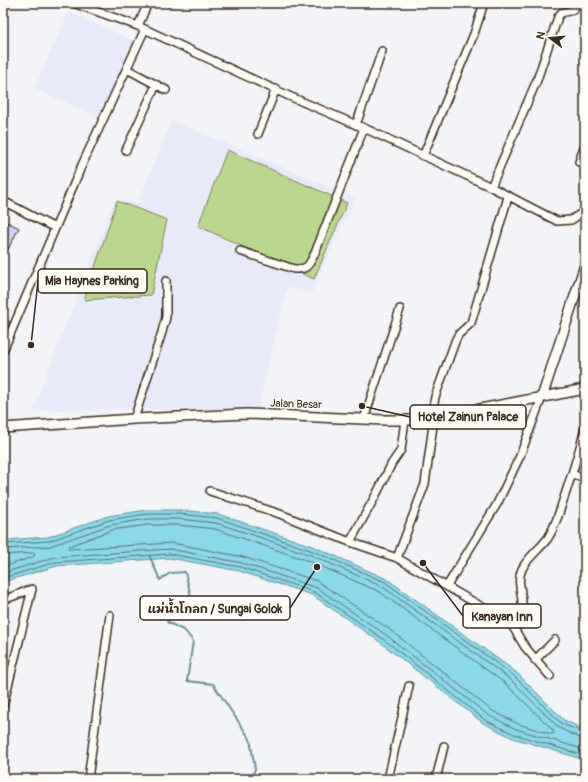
<svg xmlns="http://www.w3.org/2000/svg" width="588" height="782" viewBox="0 0 588 782" font-family="Pangolin,'Playpen Sans Thai',sans-serif">
<style>
.built{fill:#e8eaf9}
.green{fill:#bad78f;stroke:#7a8056}
.water{fill:#8ad8e8;stroke:#6a9297}
.lines{fill:none;stroke-linecap:round;stroke-linejoin:round}
.shore{stroke:#5b706f;stroke-width:1}
.stream{stroke:#6a9297;stroke-width:2}
.building{fill:#cdd2fa;stroke:#3b2a1e}
.minor-casing{stroke:#3b2a1e;stroke-width:10}
.major-casing{stroke:#3b2a1e;stroke-width:12}
.minor{stroke:#fdfcf7;stroke-width:7}
.major{stroke:#fdfcf7;stroke-width:9}
.labels{text-anchor:middle;dominant-baseline:central;stroke-width:3;stroke-linejoin:round;paint-order:stroke}
.street-label{font-size:11px;fill:#3b2a1e;stroke:#fdfcf7}
.leader{fill:none;stroke:#3b2a1e;stroke-width:1.5}
.callout-dot{fill:#3b2a1e;stroke:#fdfcf7;stroke-width:1.5}
.callout{fill:#fdfcf7;stroke:#3b2a1e;stroke-width:1.5}
.callout-label{font-size:12px;text-anchor:middle;font-weight:bold;fill:#3b2a1e}
</style>
<rect width="100%" height="100%" fill="#f3f4f8"/>
<filter id="ink" filterUnits="userSpaceOnUse"><feTurbulence type="fractalNoise" baseFrequency=".025" numOctaves="2"/><feDisplacementMap in="SourceGraphic" scale="8" xChannelSelector="R" yChannelSelector="G"/><feConvolveMatrix kernelMatrix="1 2 1 2 8 2 1 2 1" color-interpolation-filters="sRGB"/></filter>
<g filter="url(#ink)">
<path class="built" d="M69 11 134 41 100 117 34 89Z
M172 120 355 198 311 293 287 287 258 409 33 410 114 200 138 203Z"/>
<path class="green" d="M227 150 347 203 314 279 198 226Z
M117 201 167 220 151 295 84 300Z"/>
<path class="water" d="M147 510H179L218 514 315 547 387 579 516 672 564 720 585 730V760L513 738 483 723 380 642 312 595 239 571 170 558 57 566 3 582V540L48 537 108 516Z"/>
<g class="lines">
<path class="shore" d="M148 525H178L215 529 309 561 380 592 506 684 553 730 554 733 551 734 518 724 491 710 389 629 317 581 243 557 172 543 70 549 68 548 69 546 112 530Z
M3 544 49 541 109 520 147 514H179L217 518 252 530 313 551 385 582 513 675 562 724 585 733
M3 549 50 546 110 525 148 519H179L216 523 250 534 311 555 383 587 510 679 559 728 580 738H585
M3 555 33 553 35 555 33 557 3 567
M3 573 55 557 170 549 242 563 317 588 385 634 488 715 516 729 585 750
M3 578 56 562 170 554 240 567 314 592 382 638 485 720 514 734 585 756"/>
<path class="stream" d="M150 557 160 580 170 573 185 572 191 596 176 615 167 622 185 631 193 641 187 681 213 684 250 739 255 769 251 779"/>
</g>
<path class="building" d="M3 220 19 228 3 259Z
M3 319 10 322 3 337Z"/>
<g class="lines">
<defs>
<path id="minor" d="M73 3 138 26 289 96 364 128 491 187 557 221 571 220 585 211
M138 26 148 3
M127 69 166 90
M356 125 382 51
M258 134 276 89
M126 150 156 85
M423 156 474 34 484 3
M579 162 585 145
M491 187 537 80 558 17 561 13 573 10 578 3
M3 201 55 228
M240 251 294 269C308 270 309 265 315 253L364 128
M3 351 82 165 145 29
M134 419 162 332 166 317V281
M364 419 400 309
M572 474 585 479
M210 491 280 514 350 542 397 558 498 616 513 627 525 647 550 676
M350 542 376 495 392 463 401 450 405 420
M397 558 425 484 434 418 433 408 435 397 456 339 459 334 471 323 508 197
M447 586 497 504 520 456 542 397
M3 600 32 589
M513 627C533 606 513 588 522 569 528 557 540 549 548 538 556 526 560 509 565 495 572 473 580 450 585 428
M535 660 555 640
M3 706 32 589
M88 779 110 615
M388 779 409 686
M436 779 444 746"/>
<path id="major" d="M542 397 585 265
M3 428 134 419 247 414 385 420H422L585 389"/>
</defs>
<use href="#minor" class="minor-casing"/>
<use href="#major" class="major-casing"/>
<use href="#minor" class="minor"/>
<use href="#major" class="major"/>
</g>
</g>
<g class="labels">
<g class="street-label">
<text transform="translate(296 404) rotate(2)">Jalan Besar</text>
</g>
</g>
<path class="leader" d="M31 345L38 281M362 406L410 417M317 567L290 608M423 563L463 616"/>
<g class="callout-dot">
<circle cx="31" cy="345" r="4"/>
<circle cx="362" cy="406" r="4"/>
<circle cx="317" cy="567" r="4"/>
<circle cx="423" cy="563" r="4"/>
</g>
<g class="callout">
<rect x="38" y="269" width="109" height="24" rx="4"/>
<rect x="410" y="405" width="116" height="24" rx="4"/>
<rect x="140" y="596" width="150" height="24" rx="4"/>
<rect x="463" y="604" width="78" height="24" rx="4"/>
</g>
<g class="callout-label">
<text x="92" y="285">Mia Haynes Parking</text>
<text x="468" y="421">Hotel Zainun Palace</text>
<text x="215" y="613">แม่น้ำโกลก / Sungai Golok</text>
<text x="502" y="621">Kanayan Inn</text>
</g>
<rect width="588" height="782" fill="none" stroke="#fdfcf7" stroke-width="16"/>
<rect x="8" y="8" width="572" height="766" fill="none" stroke="#3b2a1e" stroke-width="1.5" filter="url(#ink)"/>
<g transform="translate(550 38) rotate(286)" stroke="#fdfcf7" stroke-width="3" paint-order="stroke">
<path d="M0-3L7 15L0 10L-7 15Z" fill="#3b2a1e"/>
<text y="-6" font-size="11" font-weight="bold" text-anchor="middle" fill="#3b2a1e">N</text>
</g>
</svg>
